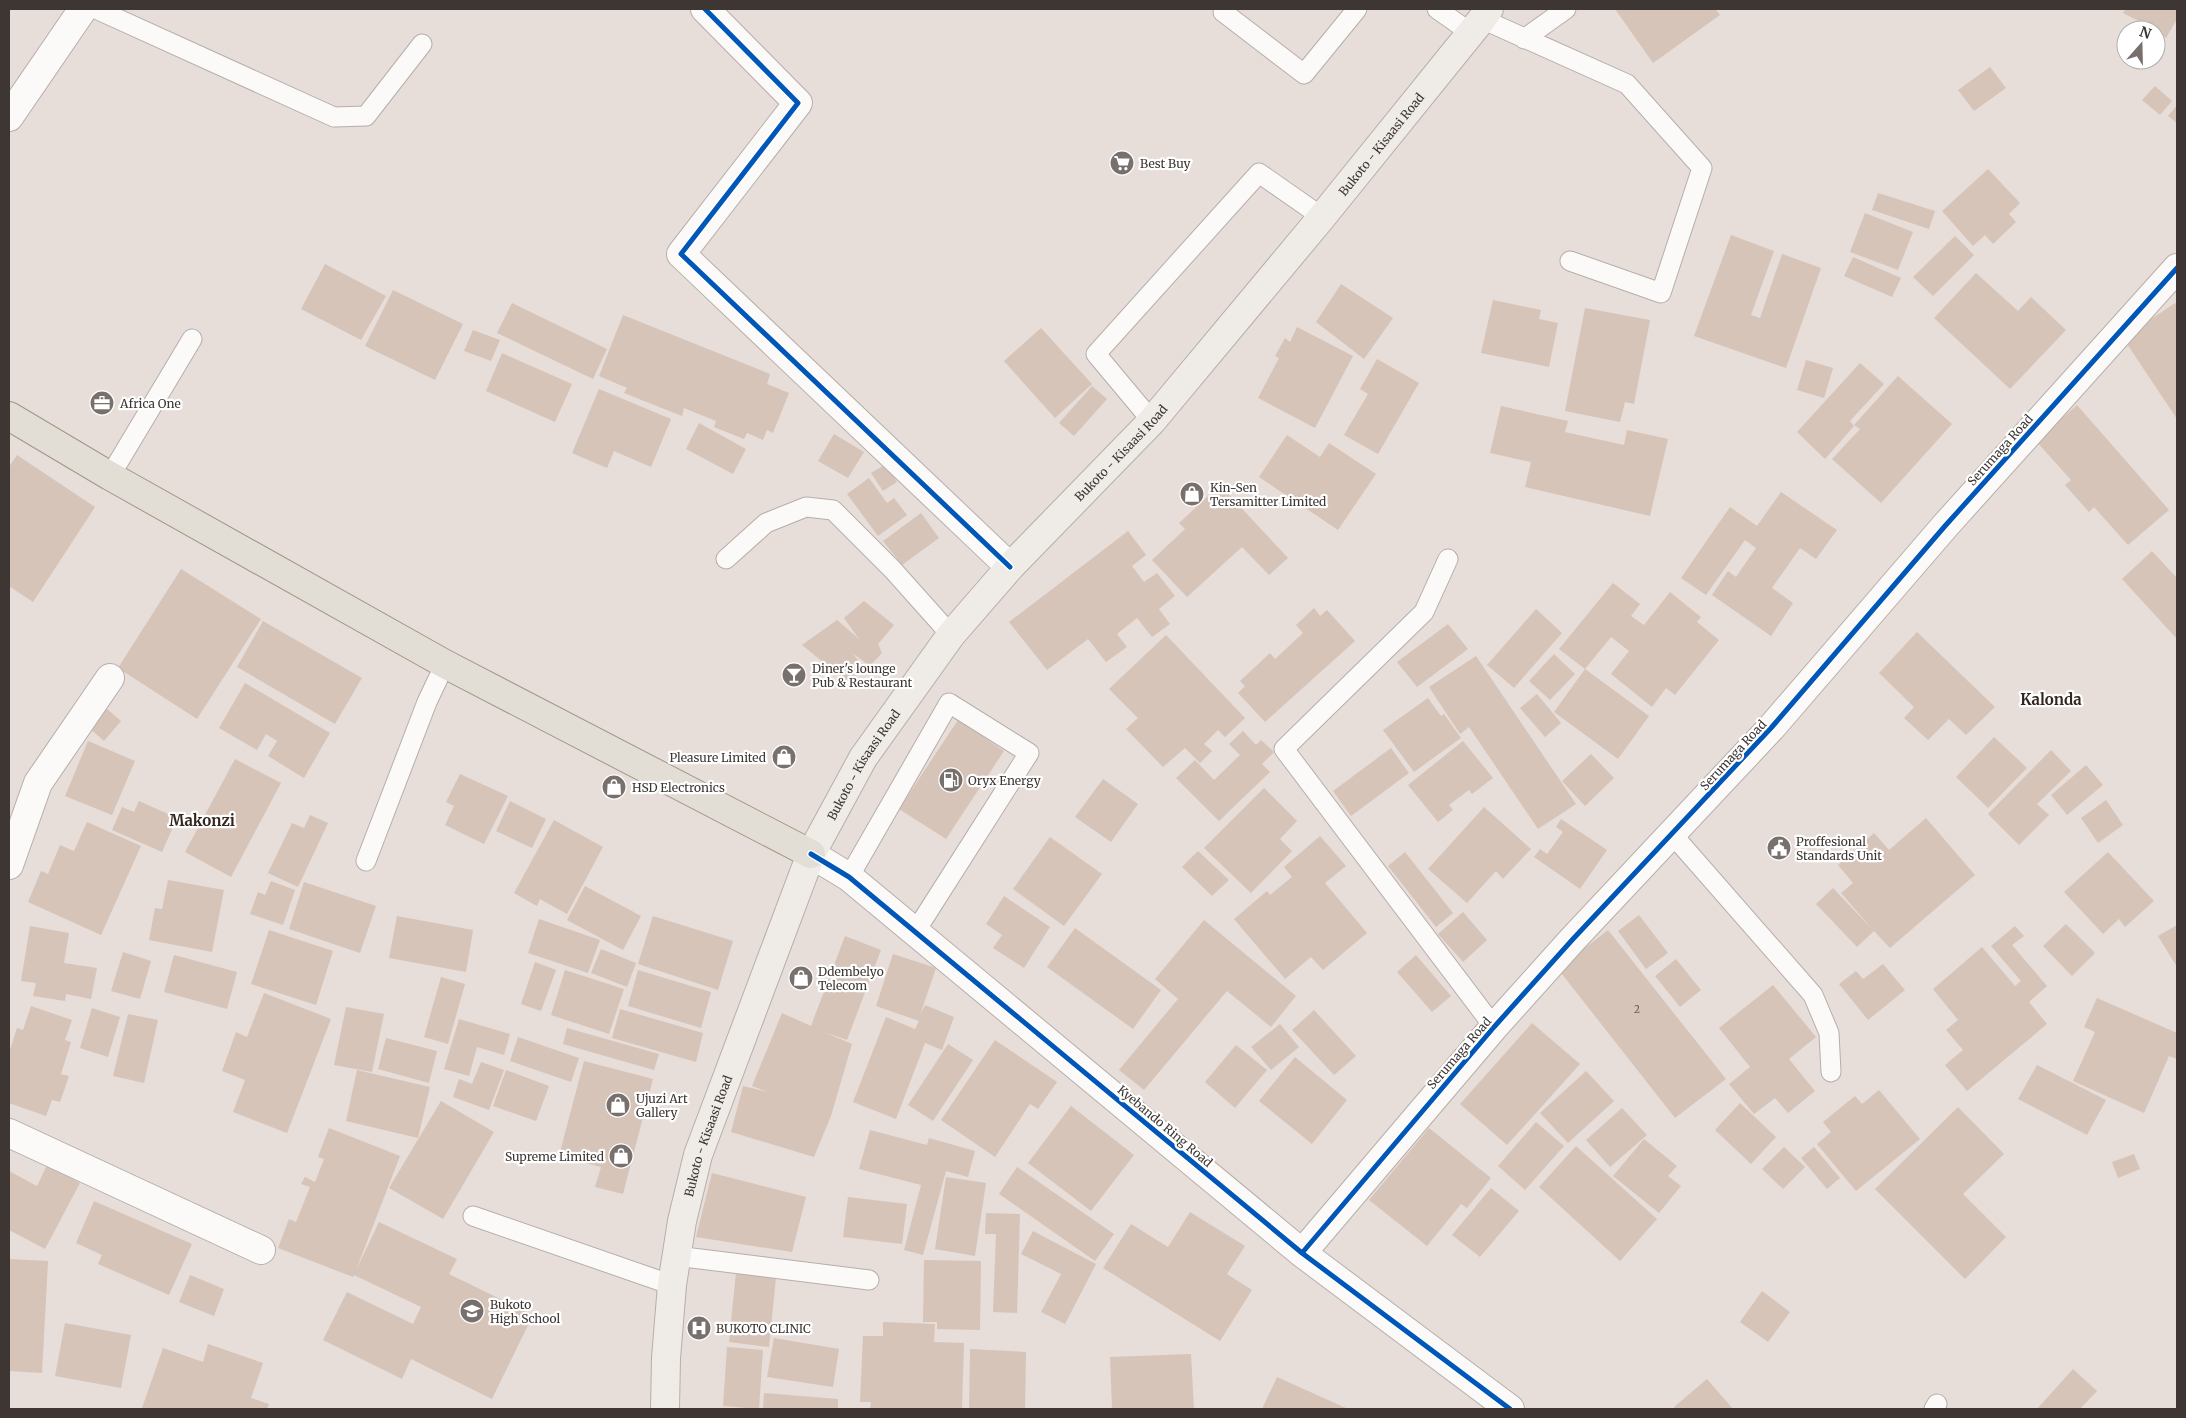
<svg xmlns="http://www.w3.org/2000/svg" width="2186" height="1418" viewBox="0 0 2186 1418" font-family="Merriweather,serif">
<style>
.building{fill:#d6c4b8}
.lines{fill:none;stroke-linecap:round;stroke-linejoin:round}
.lane-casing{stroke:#b6aeab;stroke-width:21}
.street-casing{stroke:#b6aeab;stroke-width:30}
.secondary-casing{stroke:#b6aeab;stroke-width:30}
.primary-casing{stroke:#a19789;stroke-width:30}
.lane{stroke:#fbfaf9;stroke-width:19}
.street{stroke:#fbfaf9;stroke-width:28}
.secondary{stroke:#efebe7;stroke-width:28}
.primary{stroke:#e2ddd5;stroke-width:28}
.cycleway-casing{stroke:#fff;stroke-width:8}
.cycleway{stroke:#0057b8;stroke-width:5}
.labels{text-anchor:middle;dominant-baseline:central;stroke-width:4.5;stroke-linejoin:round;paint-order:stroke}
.number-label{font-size:10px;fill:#635a54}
.street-label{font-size:12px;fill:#3d3633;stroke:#fff}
.poi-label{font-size:12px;fill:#3d3633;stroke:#fff;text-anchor:start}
.quarter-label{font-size:15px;font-weight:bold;fill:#332620;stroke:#fff}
</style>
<rect width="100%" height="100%" fill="#e7ddd9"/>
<path class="building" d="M1615 9H1715L1720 15 1653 63Z
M2126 9H2177V19L2166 38 2156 30 2123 13Z
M1990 67 2006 88 1974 111 1958 90Z
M2155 86 2172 101 2160 115 2142 100Z
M2177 105V123L2168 116Z
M1988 169 2020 203 2009 214 2016 222 1993 244 1985 235 1973 246 1942 211Z
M1878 193 1935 211 1929 229 1872 210Z
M1865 213 1913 232 1898 270 1850 252Z
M1731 235 1774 251 1751 315 1760 318 1782 254 1821 268 1786 368 1694 336Z
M1955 236 1974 255 1933 296 1913 277Z
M1853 257 1901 278 1892 297 1844 276Z
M325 264 386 296 361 340 301 309Z
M1976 273 2018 311 2031 297 2066 330 2010 389 1934 318Z
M1341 284 1393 318 1364 359 1316 322Z
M393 290 463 324 435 380 365 346Z
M1493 300 1541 310 1539 319 1558 323 1549 367 1481 353Z
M512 303 607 349 593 379 497 333Z
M2175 303 2177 307V419L2123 338Z
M1585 308 1650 320 1634 404 1625 402 1620 422 1565 411Z
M623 315 770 374 767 384 789 393 773 433 767 430 763 440 747 433 744 439 714 427 716 421 684 408 682 416 624 393 627 388 599 376Z
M1297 327 1353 356 1315 428 1258 398 1279 358 1275 356 1285 338 1290 342Z
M1041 328 1092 384 1055 418 1004 361Z
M473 330 500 340 491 361 464 351Z
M502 353 572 384 555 422 486 391Z
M1377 359 1419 383 1378 454 1344 435 1368 394 1360 389Z
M1806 360 1833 368 1824 398 1797 390Z
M1860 363 1884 384 1850 421 1854 426 1825 459 1797 432Z
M1898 376 1952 424 1881 503 1832 459 1860 429 1854 425Z
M1092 386 1107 399 1074 436 1059 423Z
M599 389 671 419 651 467 614 451 607 468 572 453Z
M2077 405 2169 510 2128 545 2094 507 2089 512 2065 485 2071 480 2036 441Z
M1501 406 1568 421 1565 432 1624 445 1627 430 1668 439 1650 516 1525 487 1531 462 1490 453Z
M699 423 746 449 733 474 686 449Z
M834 434 864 452 848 478 818 461Z
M1287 435 1320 457 1329 443 1376 474 1338 530 1259 477Z
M17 455 95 507 33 602 9 586V467Z
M886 464 897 482 883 491 871 473Z
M869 478 887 503 894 498 907 515 878 536 847 494Z
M1220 485 1288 558 1269 575 1242 547 1187 597 1152 560 1185 529 1179 523Z
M1781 492 1837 530 1816 559 1800 548 1772 588 1793 603 1771 636 1712 595 1728 571 1736 577 1756 548 1745 540 1706 595 1681 578 1730 507 1757 526Z
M921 513 939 538 902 565 883 541Z
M1128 531 1146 555 1132 566 1144 582 1157 573 1175 596 1159 609 1170 624 1152 637 1137 618 1117 634 1127 647 1106 662 1088 639 1047 670 1009 622Z
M2152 551 2177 578V639L2122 579Z
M181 569 261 619 197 719 118 668Z
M1613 583 1640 604 1631 616 1644 625 1670 592 1701 617 1697 622 1719 640 1675 695 1666 688 1652 707 1611 674 1629 651 1611 637 1585 669 1559 649Z
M864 601 894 625 878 644 882 653 870 666 852 653 864 667 849 683 802 645 837 620 859 639 844 618Z
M1314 608 1320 616 1327 610 1355 641 1265 722 1238 693 1245 686 1240 681 1270 653 1275 659 1303 633 1296 625Z
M1536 609 1562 633 1514 688 1487 665Z
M263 621 362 678 335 724 237 667Z
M1448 624 1468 649 1417 687 1397 662Z
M1917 632 1995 707 1966 735 1949 719 1928 740 1904 718 1914 707 1879 673Z
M1166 635 1245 718 1225 737 1218 730 1204 744 1212 751 1200 763 1185 748 1163 767 1126 729 1138 718 1109 689Z
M1554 654 1575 674 1550 700 1529 681Z
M1476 656 1576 804 1538 829 1469 727 1460 734 1429 687Z
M1585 669 1649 716 1618 759 1554 712Z
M245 683 330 733 304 778 268 756 277 741 266 734 257 750 219 728Z
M1537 694 1561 723 1545 737 1520 708Z
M1428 698 1441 716 1444 714 1461 738 1414 772 1383 730Z
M106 708 121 721 104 741 88 727Z
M958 720 1004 751 946 839 899 809Z
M1243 731 1256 745 1261 740 1274 752 1262 764 1270 772 1219 821 1176 778 1195 760 1214 780 1240 755 1229 744Z
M1994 737 2027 768 1988 808 1956 777Z
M88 741 135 761 112 815 65 796Z
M1463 741 1493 778 1472 794 1469 790 1449 805 1453 810 1438 822 1408 785Z
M1391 748 1409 773 1351 816 1333 791Z
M2051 750 2071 771 2037 804 2049 815 2019 845 1988 814Z
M1591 754 1614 778 1585 806 1562 781Z
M235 759 281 783 231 877 185 852Z
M2086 765 2103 785 2067 815 2051 795Z
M460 774 508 796 484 844 445 825 454 806 446 802Z
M1103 779 1138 804 1111 842 1075 817Z
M1264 788 1297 821 1280 839 1292 851 1251 893 1204 848Z
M2106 800 2123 825 2098 843 2081 818Z
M139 801 177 818 162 852 112 830 122 807 134 812Z
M510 801 546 819 532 848 496 831Z
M1484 807 1531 849 1503 879 1496 871 1467 903 1428 869Z
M310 815 328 823 298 887 268 873 292 823 304 828Z
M1926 818 1975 875 1890 948 1874 931 1857 947 1816 904 1833 888 1873 930 1841 893 1853 883 1838 865 1874 833 1889 850Z
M1561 819 1607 850 1580 889 1534 857 1540 849 1547 854 1563 832 1556 827Z
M554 820 603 847 567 914 540 899 537 906 514 893Z
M87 822 141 846 101 935 28 902 41 871 48 874 60 845 74 851Z
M1320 836 1346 866 1325 883 1367 933 1323 970 1311 957 1285 979 1234 919 1267 891 1270 895 1292 877 1284 867Z
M1050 837 1102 874 1064 926 1013 889Z
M1198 851 1229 880 1212 896 1182 867Z
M1405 852 1453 913 1436 927 1388 866Z
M2108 852 2154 901 2125 927 2119 919 2103 934 2064 892Z
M168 880 224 890 212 952 149 940 155 908 162 909Z
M271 881 295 890 283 925 250 914 258 892 265 895Z
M304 882 376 906 360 953 289 929Z
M585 886 641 916 623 950 567 920Z
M1004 896 1050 927 1024 968 993 948 1002 935 986 924Z
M1463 912 1487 940 1463 962 1438 934Z
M1639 915 1668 953 1646 969 1618 931Z
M397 916 473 930 466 972 389 958Z
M653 916 733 941 718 990 638 964Z
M539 919 600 940 588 973 528 953Z
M1204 920 1296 996 1271 1027 1227 991 1144 1090 1119 1070 1178 999 1155 979Z
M2066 924 2095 953 2072 976 2043 946Z
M2177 925V967L2158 936Z
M30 926 69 933 64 963 97 968 91 999 66 994 65 1001 33 996 36 983 21 981Z
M2015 926 2024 936 2012 945 2047 986 2029 1002 2047 1024 1967 1091 1945 1065 1963 1050 1946 1030 1958 1020 1933 989 1982 947 2015 986 2021 981 1991 946Z
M1075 928 1161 990 1133 1029 1047 967Z
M269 930 333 951 316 1005 251 984Z
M1608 930 1726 1079 1675 1118 1558 969Z
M845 936 881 950 847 1040 824 1032 852 1044 831 1116 814 1157 731 1132 743 1086 768 1092 752 1086 782 1013 811 1026Z
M601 949 636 963 627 987 591 973Z
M123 952 151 961 140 999 111 991Z
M893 954 936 968 920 1015 925 1005 954 1017 942 1050 925 1043 896 1119 853 1102 886 1017 915 1029 919 1021 876 1006Z
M174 955 237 972 227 1009 164 992Z
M1416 955 1451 996 1432 1012 1397 972Z
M1676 959 1701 990 1680 1007 1655 976Z
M535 962 556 970 541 1011 521 1004Z
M1883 964 1905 990 1868 1020 1839 984 1856 971 1863 979Z
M565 970 624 989 609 1034 551 1015Z
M638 970 711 992 701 1028 628 1006Z
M441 977 465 984 448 1044 424 1037Z
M1773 985 1816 1037 1789 1059 1815 1091 1788 1113 1775 1098 1754 1114 1729 1084 1750 1067 1719 1028Z
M264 993 331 1019 287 1133 233 1112 245 1080 222 1071 236 1032 247 1037Z
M2097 998 2177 1033V1059L2169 1056 2144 1113 2073 1081 2095 1032 2084 1027Z
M31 1006 72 1020 65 1040 71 1042 61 1074 69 1076 60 1102 52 1100 46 1116 9 1103V1053L17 1028 23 1030Z
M346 1007 384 1014 372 1072 334 1065Z
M92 1008 120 1017 108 1057 80 1048Z
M620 1009 703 1033 696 1062 612 1038Z
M1314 1010 1356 1056 1334 1075 1292 1030Z
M128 1014 158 1020 144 1083 113 1076Z
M459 1019 510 1034 504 1055 477 1047 469 1076 444 1069Z
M1532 1023 1580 1064 1507 1145 1460 1104Z
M1280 1024 1299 1047 1271 1070 1251 1047Z
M567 1028 659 1054 654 1070 563 1044Z
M518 1037 579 1058 571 1082 510 1061Z
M386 1038 437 1051 429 1083 378 1069Z
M995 1040 1057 1082 1038 1109 1030 1104 995 1157 941 1120Z
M948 1044 973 1060 933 1121 908 1105Z
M1236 1045 1267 1070 1235 1108 1205 1082Z
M1295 1057 1347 1100 1312 1144 1259 1101Z
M584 1061 653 1079 623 1194 595 1187 601 1167 559 1156Z
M481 1062 504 1070 489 1110 453 1097 459 1079 472 1084Z
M2037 1065 2106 1100 2087 1135 2018 1099Z
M357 1070 430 1087 418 1138 346 1121Z
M506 1070 549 1086 536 1121 493 1106Z
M1586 1071 1614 1101 1568 1143 1540 1113Z
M1879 1090 1920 1139 1856 1191 1817 1144 1831 1132 1823 1122 1855 1096 1862 1104Z
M441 1101 494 1132 443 1219 389 1188Z
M1740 1103 1776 1137 1751 1164 1715 1130Z
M1071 1106 1134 1155 1091 1211 1028 1163Z
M1958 1107 2004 1154 1963 1194 2006 1237 1965 1279 1875 1189Z
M1622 1108 1647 1135 1610 1167 1586 1140Z
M1536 1122 1564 1146 1525 1190 1498 1166Z
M329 1128 400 1156 356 1270 379 1222 457 1259 449 1274 533 1315 492 1399 411 1359 402 1379 323 1340 347 1292 413 1324 421 1307 354 1275 353 1277 278 1248 289 1219 296 1222 310 1187 301 1184 305 1177 315 1182 324 1159 318 1157Z
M1429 1128 1491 1178 1467 1208 1461 1204 1427 1246 1369 1200Z
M870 1130 927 1145 929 1138 975 1151 968 1177 946 1171 923 1255 904 1250 921 1185 859 1169Z
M1644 1139 1677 1166 1668 1176 1681 1186 1659 1213 1613 1176Z
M1576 1146 1657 1219 1620 1261 1539 1187Z
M1784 1147 1805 1167 1783 1189 1762 1169Z
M1814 1147 1840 1178 1827 1189 1801 1158Z
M2134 1154 2140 1169 2118 1178 2112 1162Z
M47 1165 80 1183 45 1249 9 1230V1171L37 1186Z
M1017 1167 1114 1234 1095 1261 999 1194Z
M712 1173 806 1197 792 1252 696 1237Z
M946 1177 986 1183 975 1256 935 1249Z
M1491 1188 1519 1211 1480 1257 1452 1235Z
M848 1197 907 1204 902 1244 843 1237Z
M94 1201 192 1244 169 1295 98 1264 102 1255 76 1243Z
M1190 1212 1245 1246 1227 1274 1252 1290 1220 1341 1103 1268 1131 1224 1168 1247Z
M986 1213 1020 1214 1017 1313 993 1312 996 1234H985Z
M1033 1231 1096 1264 1065 1324 1041 1312 1061 1274 1021 1254Z
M9 1259 48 1261 42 1373 9 1371Z
M924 1260 981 1261 980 1330 937 1329V1322H923Z
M736 1272 776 1277 769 1347 729 1342Z
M190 1275 224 1289 214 1316 179 1302Z
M1762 1291 1790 1312 1768 1342 1740 1322Z
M883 1322 935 1324 934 1342 964 1343 962 1409H870L871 1402H860L863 1336H883Z
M65 1323 131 1335 121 1388 55 1376Z
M774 1338 839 1349 833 1387 767 1377Z
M208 1344 263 1363 251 1398 269 1404 267 1409 142 1408 163 1348 203 1362Z
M727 1347 763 1350 759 1409 723 1406Z
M970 1349 1026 1352 1025 1409H969Z
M1191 1354 1194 1409H1112L1110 1357Z
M2073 1369 2097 1391 2080 1409H2037Z
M1277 1377 1348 1409H1262Z
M1707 1379 1733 1409H1676L1674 1407Z
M764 1393 838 1399V1409H763Z"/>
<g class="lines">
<defs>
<path id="lane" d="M96 9 334 117 366 116 422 44
M1226 9 1223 12 1304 74 1357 9
M1437 9 1471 33
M1482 19 1627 84 1702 168 1661 293 1570 261
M1524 39 1566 9
M1152 421 1096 354 1259 173 1322 217
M110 476 192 339
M726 559 766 523 806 507 833 510 893 570 951 635
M1448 559 1424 612 1284 749 1494 1027
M1672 834 1813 995 1829 1033 1831 1072
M366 861 427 702 445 664
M849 877 949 703 1029 753 915 932
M473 1216 672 1285
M676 1256 869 1280
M1934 1409 1937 1404"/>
<path id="street" d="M705 9 798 103 681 254 1010 567
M9 117 83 9
M811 854 849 877 1302 1253 1510 1409
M9 865 38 783 110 678
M9 1133 261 1250
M1302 1253 1494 1027 1573 939 1771 728 1945 526 2177 268"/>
<g id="secondary">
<path id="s1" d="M665 1409 666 1358 672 1285 682 1221 698 1155 811 854 863 758 951 635 1010 567 1152 421 1322 217 1482 19 1489 9"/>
</g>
<path id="primary" d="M9 416 110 476 445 664 811 854"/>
</defs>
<use href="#lane" class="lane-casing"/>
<use href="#street" class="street-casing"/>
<use href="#secondary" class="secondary-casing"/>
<use href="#primary" class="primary-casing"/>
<use href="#lane" class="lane"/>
<use href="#street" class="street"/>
<use href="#secondary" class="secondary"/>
<use href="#primary" class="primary"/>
<defs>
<path id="cycleway" d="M705 9 798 103 681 254 1010 567
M811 854 849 877 1302 1253 1510 1409
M1302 1253 1494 1027 1573 939 1771 728 1945 526 2177 268"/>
</defs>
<use href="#cycleway" class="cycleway-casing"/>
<use href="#cycleway" class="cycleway"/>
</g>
<defs>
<symbol id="supermarket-disc" viewBox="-11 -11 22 22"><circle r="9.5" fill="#78706d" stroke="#fff"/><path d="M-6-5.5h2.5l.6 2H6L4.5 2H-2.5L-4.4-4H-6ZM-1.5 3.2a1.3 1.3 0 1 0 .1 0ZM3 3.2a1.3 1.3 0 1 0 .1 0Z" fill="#fff"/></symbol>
<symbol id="office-disc" viewBox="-11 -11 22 22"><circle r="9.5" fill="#78706d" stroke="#fff"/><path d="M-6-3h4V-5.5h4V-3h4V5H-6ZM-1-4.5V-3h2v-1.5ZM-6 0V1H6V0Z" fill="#fff"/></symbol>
<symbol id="shop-disc" viewBox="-11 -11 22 22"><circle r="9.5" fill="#78706d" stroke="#fff"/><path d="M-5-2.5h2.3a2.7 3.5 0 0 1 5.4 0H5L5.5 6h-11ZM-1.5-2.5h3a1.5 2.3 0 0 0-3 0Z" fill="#fff"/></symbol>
<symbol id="bar-disc" viewBox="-11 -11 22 22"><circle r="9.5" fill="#78706d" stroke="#fff"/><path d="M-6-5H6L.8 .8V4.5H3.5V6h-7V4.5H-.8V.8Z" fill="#fff"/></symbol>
<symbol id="fuel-disc" viewBox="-11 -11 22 22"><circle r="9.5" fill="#78706d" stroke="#fff"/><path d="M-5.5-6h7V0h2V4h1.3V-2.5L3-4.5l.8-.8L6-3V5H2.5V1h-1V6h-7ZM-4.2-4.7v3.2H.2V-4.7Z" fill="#fff"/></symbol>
<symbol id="civic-disc" viewBox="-11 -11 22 22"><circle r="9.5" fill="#78706d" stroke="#fff"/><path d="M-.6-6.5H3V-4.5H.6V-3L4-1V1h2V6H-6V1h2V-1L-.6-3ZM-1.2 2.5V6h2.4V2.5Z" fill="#fff"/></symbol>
<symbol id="school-disc" viewBox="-11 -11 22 22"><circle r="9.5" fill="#78706d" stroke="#fff"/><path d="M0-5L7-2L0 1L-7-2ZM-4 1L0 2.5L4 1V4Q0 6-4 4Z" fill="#fff"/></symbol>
<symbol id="hospital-disc" viewBox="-11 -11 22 22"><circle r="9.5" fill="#78706d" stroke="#fff"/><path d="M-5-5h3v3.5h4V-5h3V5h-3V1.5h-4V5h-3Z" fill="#fff"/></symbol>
</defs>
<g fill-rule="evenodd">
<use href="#supermarket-disc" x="1108" y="149" width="28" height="28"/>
<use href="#office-disc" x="88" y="389" width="28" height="28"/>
<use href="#shop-disc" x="1178" y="480" width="28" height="28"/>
<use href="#bar-disc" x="780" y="661" width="28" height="28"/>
<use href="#shop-disc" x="770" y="743" width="28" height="28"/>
<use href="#fuel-disc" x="937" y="766" width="28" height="28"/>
<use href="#shop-disc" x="600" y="773" width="28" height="28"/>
<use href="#civic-disc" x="1765" y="834" width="28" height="28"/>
<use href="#shop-disc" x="787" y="964" width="28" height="28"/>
<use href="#shop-disc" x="604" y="1091" width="28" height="28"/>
<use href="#shop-disc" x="607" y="1142" width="28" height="28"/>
<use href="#school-disc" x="458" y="1297" width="28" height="28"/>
<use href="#hospital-disc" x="685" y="1314" width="28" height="28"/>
</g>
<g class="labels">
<g class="number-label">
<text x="1637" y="1009">2</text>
</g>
<g class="street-label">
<text stroke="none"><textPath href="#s1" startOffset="1492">Bukoto - Kisaasi Road</textPath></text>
<text transform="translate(2000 450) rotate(-48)">Serumaga Road</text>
<text stroke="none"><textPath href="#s1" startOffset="1088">Bukoto - Kisaasi Road</textPath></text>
<text transform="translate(1733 755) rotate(-47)">Serumaga Road</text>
<text stroke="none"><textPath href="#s1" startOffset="682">Bukoto - Kisaasi Road</textPath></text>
<text transform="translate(1459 1053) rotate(-49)">Serumaga Road</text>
<text transform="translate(1165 1126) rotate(40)">Kyebando Ring Road</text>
<text stroke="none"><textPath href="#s1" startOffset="278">Bukoto - Kisaasi Road</textPath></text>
</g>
<g class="poi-label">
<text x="1140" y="163">Best Buy</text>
<text x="120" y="403">Africa One</text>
<text x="1210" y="487">Kin-Sen<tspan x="1210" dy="14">Tersamitter Limited</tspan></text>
<text x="812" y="668">Diner's lounge<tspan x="812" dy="14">Pub &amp; Restaurant</tspan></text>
<text x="766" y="757" text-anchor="end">Pleasure Limited</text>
<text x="968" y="780">Oryx Energy</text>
<text x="632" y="787">HSD Electronics</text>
<text x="1796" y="841">Proffesional<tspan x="1796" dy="14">Standards Unit</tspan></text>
<text x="818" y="971">Ddembelyo<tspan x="818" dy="14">Telecom</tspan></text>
<text x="636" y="1098">Ujuzi Art<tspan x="636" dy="14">Gallery</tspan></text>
<text x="604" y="1156" text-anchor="end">Supreme Limited</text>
<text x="490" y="1304">Bukoto<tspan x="490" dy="14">High School</tspan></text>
<text x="716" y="1328">BUKOTO CLINIC</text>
</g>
<g class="quarter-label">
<text x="2051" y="699">Kalonda</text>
<text x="202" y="820">Makonzi</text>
</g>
</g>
<rect width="2186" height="1418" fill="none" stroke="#3d3633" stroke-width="20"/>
<g transform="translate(2141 45) rotate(20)"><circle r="24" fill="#ffffff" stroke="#b1afad"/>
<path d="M0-4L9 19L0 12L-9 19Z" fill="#78706d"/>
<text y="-8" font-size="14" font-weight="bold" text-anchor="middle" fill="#3d3633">N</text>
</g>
</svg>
